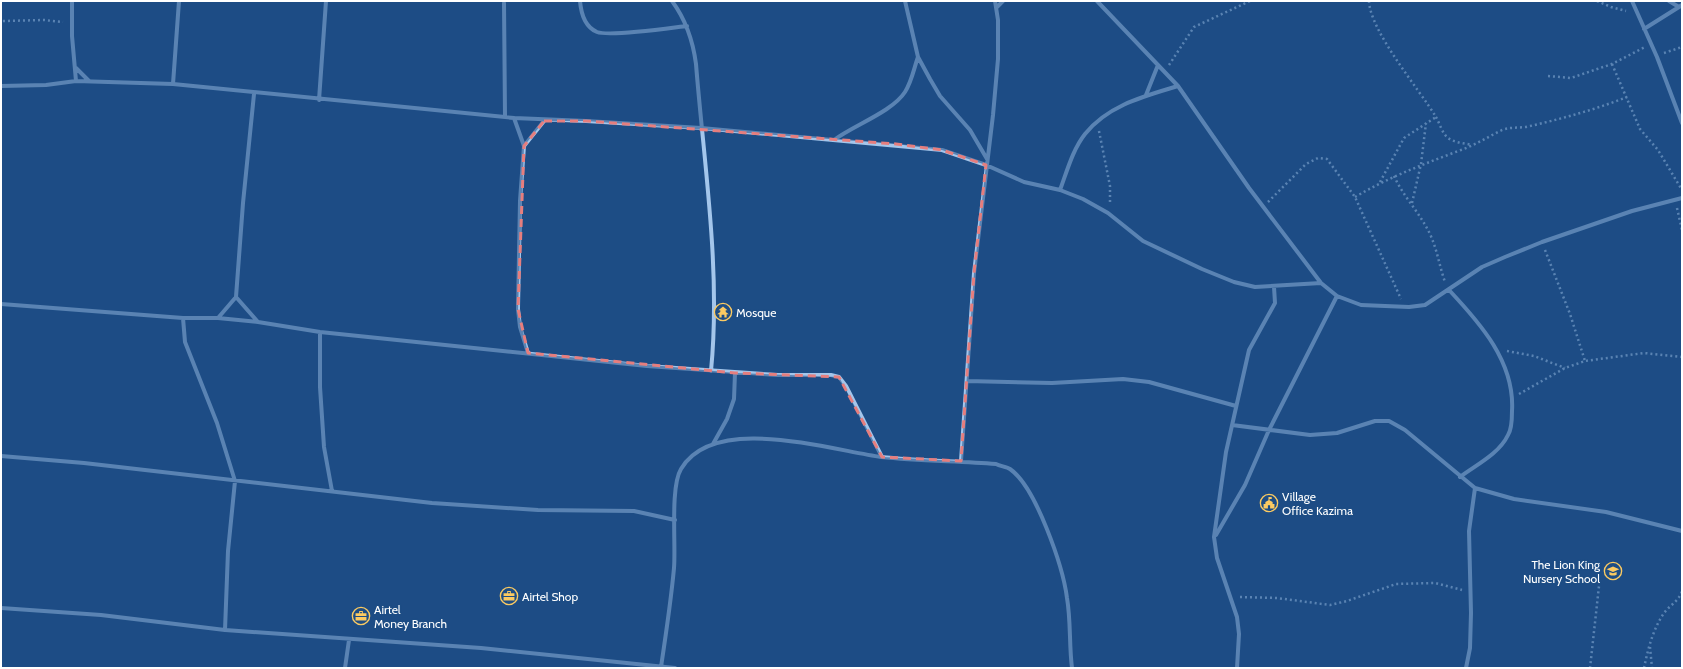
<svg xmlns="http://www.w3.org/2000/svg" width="1683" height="669" viewBox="0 0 1683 669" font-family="Cabin,sans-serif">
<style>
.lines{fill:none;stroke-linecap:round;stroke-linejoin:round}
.path{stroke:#a4c6eb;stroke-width:2.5;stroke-dasharray:2 3;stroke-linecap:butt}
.minor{stroke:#a4c6eb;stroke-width:4}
.marked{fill:none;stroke:#e67e7e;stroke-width:3;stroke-dasharray:8 5;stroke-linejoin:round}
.labels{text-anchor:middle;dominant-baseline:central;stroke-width:3;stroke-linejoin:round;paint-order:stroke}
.poi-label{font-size:12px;fill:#fff;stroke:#1d4d85;text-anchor:start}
</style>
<rect width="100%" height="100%" fill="#1d4d85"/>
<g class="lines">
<path class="path" d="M1369 1C1370 31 1419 89 1436 117 1440 124 1442 133 1448 138 1455 143 1464 143 1472 145
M1597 1 1611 7 1626 11
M3 21 44 20 63 22
M1664 53 1682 47
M1612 64 1640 129 1658 150 1682 190
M1169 65 1194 27 1250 1
M1548 76 1571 78 1612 64 1645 47
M1099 131 1110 186V205
M1394 176C1403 196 1419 212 1429 232 1437 248 1439 265 1445 282
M1380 182 1404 138 1436 117
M1355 197C1389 177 1424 164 1461 150 1475 145 1488 137 1502 130 1510 127 1518 128 1526 127 1561 119 1594 110 1627 97
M1268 202 1306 164 1318 158 1327 159 1355 197 1401 299
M1412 203 1421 164 1426 123
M1677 208 1682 230
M1545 250 1570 314 1585 361
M1507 351 1534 356 1565 368
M1519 394 1565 368 1585 361 1644 353 1682 357
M1240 597 1277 598 1330 605 1347 601 1396 584 1435 583 1462 590
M1650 647 1652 668
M1590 668 1599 586
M1644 668C1648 649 1653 629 1664 613 1670 605 1679 601 1682 591"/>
<path class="minor" d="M72 1V36L76 81
M580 1C581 13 585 27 597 32 610 37 670 28 687 26
M672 1C686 20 693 41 696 64 704 165 721 270 711 371
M905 1 918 57 930 79 940 96 970 130 987 159
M1097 1 1178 86 1249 188 1321 283 1337 296 1361 305 1409 307 1425 305 1482 267 1505 257 1542 242 1632 211 1682 198
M1632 1 1657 57 1682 123
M1669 1 1679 7 1682 5
M504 3 505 116
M997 7 1003 1
M1644 29 1679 7
M76 68 89 81
M173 84 179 1
M1 86 46 85 76 81 173 84 514 118 586 121 701 128 942 150 986 165 1024 182 1060 190 1083 199 1108 213 1143 241 1202 269 1234 282 1255 287 1321 283
M1146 95 1158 65
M319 100 326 1
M514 118 524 146 520 201 518 309 520 327 528 353
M834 140C854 125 892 112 905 92 912 81 914 68 918 57
M524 146 544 121
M1060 190C1067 171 1073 149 1085 134 1108 105 1145 96 1178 86
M1449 290C1480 323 1515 362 1512 411 1512 419 1512 429 1508 435 1499 454 1476 465 1460 477
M236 297 258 322
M1 304 183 318H218L258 322 320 332 647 366 778 375H831L839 377 846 386 882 457
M183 318 185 342 217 423 235 481 228 551 225 630
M218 318 236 297 243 203 254 94
M320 332V387L324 447 332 491
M967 381 1052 383 1123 379 1149 382 1236 406
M1232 425 1310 435 1337 433 1375 421H1389L1405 430 1475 488 1514 499 1606 512 1682 531
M713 444 727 419 734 399 735 373
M1 456 84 463 432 503 538 510 634 511 675 520
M961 461 974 273 993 115 998 59V20L995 1
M1216 535 1245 485 1269 430 1337 296
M1 608 101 615 225 630 481 648 675 668
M661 667C666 634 671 601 674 568 676 545 670 487 681 469 714 413 830 450 881 457 919 461 958 461 996 464 1000 466 1007 467 1010 469 1036 487 1063 567 1067 598 1071 621 1069 645 1072 668
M345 668 349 640
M1237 668 1239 634 1237 617 1217 558 1214 537 1226 452 1249 350 1275 303 1274 287
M1466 668 1470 648 1471 613 1469 531 1475 488"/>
</g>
<path d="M0 0H1683V669H0ZM544 121H586L896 144 942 150 986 165 974 273 961 461 882 457 839 377 735 373 528 353 518 309 524 146Z" fill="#1d4d85" fill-opacity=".55" fill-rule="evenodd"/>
<path class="marked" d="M544 121H586L896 144 942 150 986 165 974 273 961 461 882 457 839 377 735 373 528 353 518 309 524 146Z"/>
<defs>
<symbol id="temple-ring" viewBox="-11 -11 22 22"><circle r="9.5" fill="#1d4d85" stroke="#fbca62" stroke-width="1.5"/><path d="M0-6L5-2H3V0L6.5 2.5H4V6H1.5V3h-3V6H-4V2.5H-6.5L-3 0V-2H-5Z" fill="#fbca62"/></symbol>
<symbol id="civic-ring" viewBox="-11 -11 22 22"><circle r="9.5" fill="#1d4d85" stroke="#fbca62" stroke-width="1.5"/><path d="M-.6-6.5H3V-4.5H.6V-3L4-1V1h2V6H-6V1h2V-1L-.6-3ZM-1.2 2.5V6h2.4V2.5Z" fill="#fbca62"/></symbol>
<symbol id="school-ring" viewBox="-11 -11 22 22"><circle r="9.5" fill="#1d4d85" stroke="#fbca62" stroke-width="1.5"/><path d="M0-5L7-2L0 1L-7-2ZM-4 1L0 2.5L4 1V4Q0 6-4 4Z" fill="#fbca62"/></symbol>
<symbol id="office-ring" viewBox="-11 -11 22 22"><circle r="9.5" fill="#1d4d85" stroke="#fbca62" stroke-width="1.5"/><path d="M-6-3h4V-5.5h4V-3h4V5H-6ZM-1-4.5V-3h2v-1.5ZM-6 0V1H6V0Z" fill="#fbca62"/></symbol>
</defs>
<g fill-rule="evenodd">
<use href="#temple-ring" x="713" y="302" width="20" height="20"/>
<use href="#civic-ring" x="1259" y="493" width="20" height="20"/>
<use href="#school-ring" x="1603" y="561" width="20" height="20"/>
<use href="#office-ring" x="499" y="586" width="20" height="20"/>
<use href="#office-ring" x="351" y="606" width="20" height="20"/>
</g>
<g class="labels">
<g class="poi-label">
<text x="736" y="312">Mosque</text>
<text x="1282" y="496">Village<tspan x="1282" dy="14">Office Kazima</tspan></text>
<text x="1600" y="564" text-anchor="end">The Lion King<tspan x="1600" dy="14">Nursery School</tspan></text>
<text x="522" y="596">Airtel Shop</text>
<text x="374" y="609">Airtel<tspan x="374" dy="14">Money Branch</tspan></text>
</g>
</g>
<rect width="1683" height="669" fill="none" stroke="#ffffff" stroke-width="4"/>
</svg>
